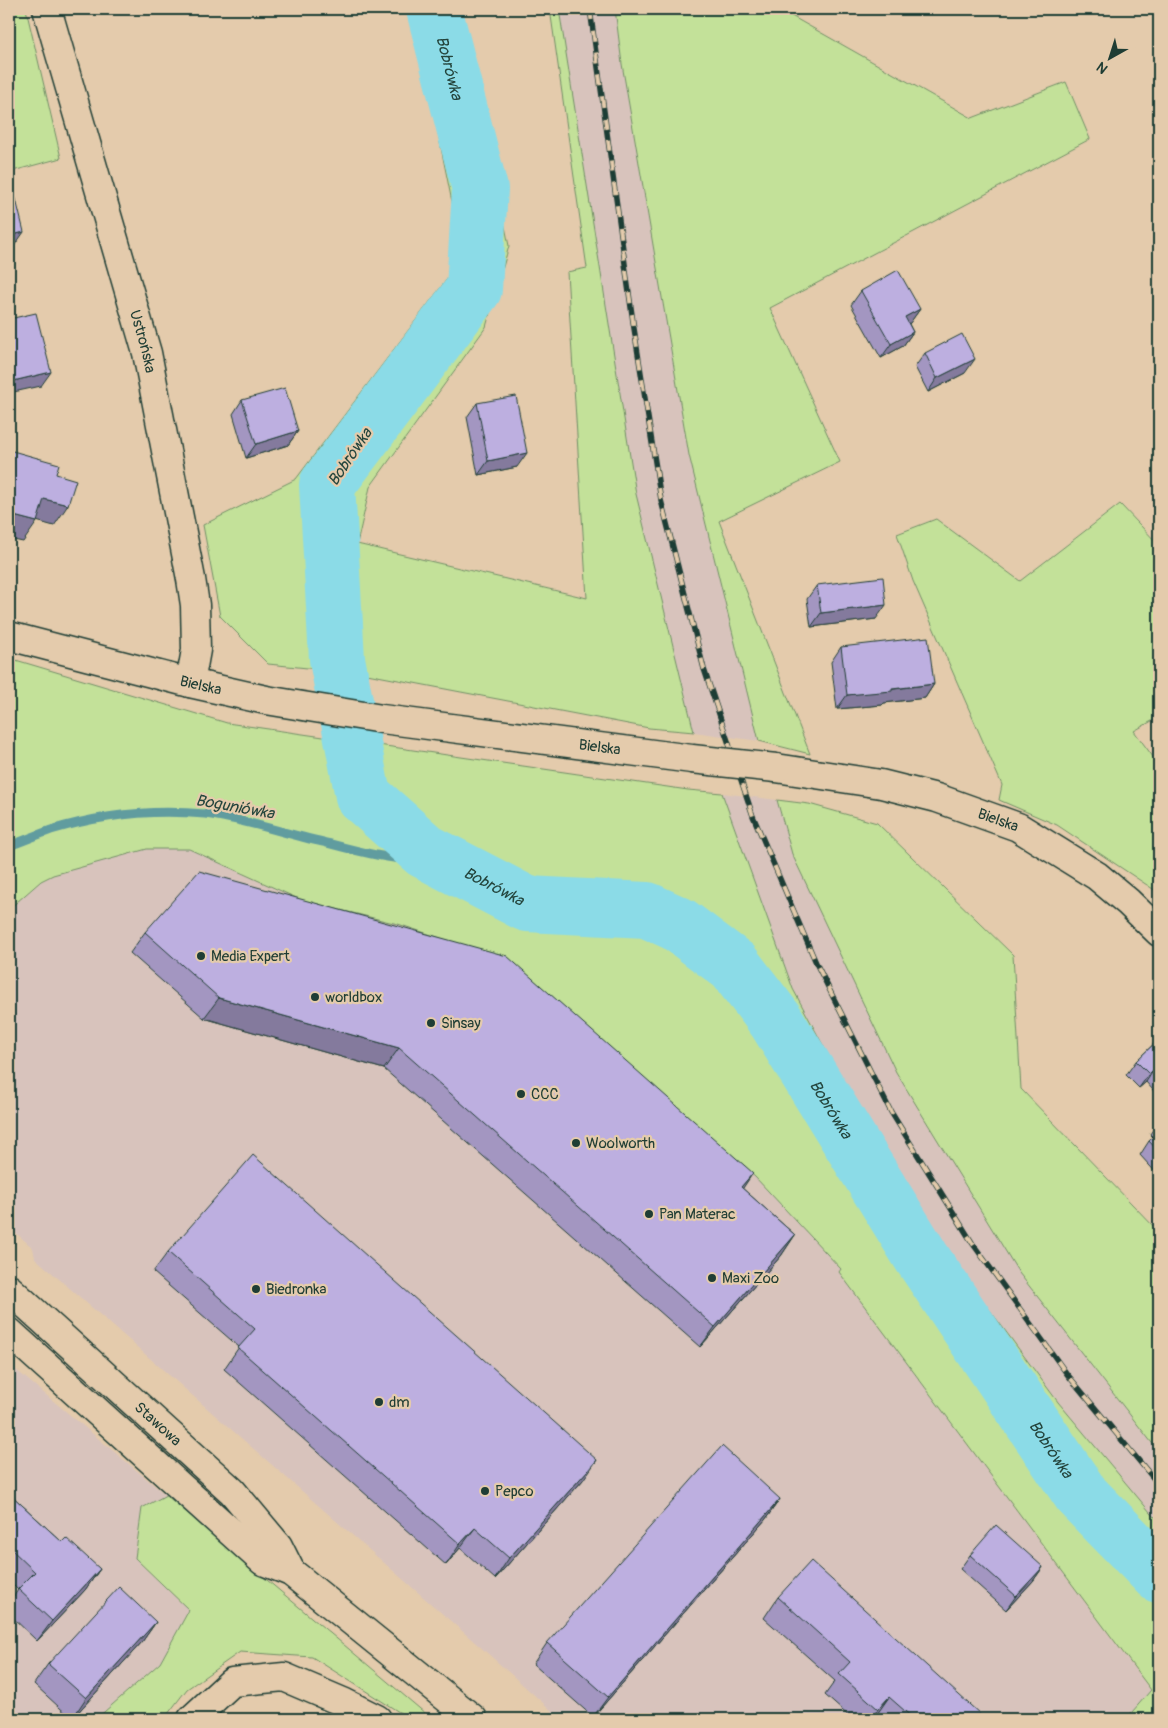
<svg xmlns="http://www.w3.org/2000/svg" width="1168" height="1728" viewBox="0 0 1168 1728" font-family="Pangolin,sans-serif">
<style>
.built{fill:#d8c3bc}
.green{fill:#c3e199;stroke:#718f66}
.lines{fill:none;stroke-linecap:round;stroke-linejoin:round}
.stream{stroke:#609c9f;stroke-width:9}
.river{stroke:#8bdbe7;stroke-width:56}
.minor-casing{stroke:#1f3d34;stroke-width:31}
.minor{stroke:#e4cbac;stroke-width:28}
.rail-casing{stroke:#1f3d34;stroke-width:5.5}
.rail{stroke:#e4cbac;stroke-width:4;stroke-dasharray:11;stroke-linecap:butt}
.minor-bridge-casing{stroke:#1f3d34;stroke-width:31;stroke-linecap:butt}
.minor-bridge{stroke:#e4cbac;stroke-width:28}
.wall{fill:#a396c1;stroke:#1f3d34}
.shaded-wall{fill:#847a9d;stroke:#1f3d34}
.building{fill:#bdafe0;stroke:#1f3d34}
.poi-dot{fill:#1f3d34;stroke:#e4cbac;stroke-width:2}
.labels{text-anchor:middle;dominant-baseline:central;stroke-width:4.5;stroke-linejoin:round;paint-order:stroke}
.street-label{font-size:15px;fill:#1f3d34;stroke:#e4cbac}
.poi-label{font-size:15px;fill:#1f3d34;stroke:#e4cbac;text-anchor:start}
.water-label{font-size:16px;font-style:italic;fill:#24453d;stroke:#e4cbac}
</style>
<rect width="100%" height="100%" fill="#e4cbac"/>
<filter id="ink" filterUnits="userSpaceOnUse"><feTurbulence type="fractalNoise" baseFrequency=".02" numOctaves="2"/><feDisplacementMap in="SourceGraphic" scale="10" xChannelSelector="R" yChannelSelector="G"/><feConvolveMatrix kernelMatrix="1 2 1 2 8 2 1 2 1" color-interpolation-filters="sRGB"/></filter>
<g filter="url(#ink)">
<path class="built" d="M559 9H615L622 64 689 455 759 741 694 732 636 494Z
M722 793 777 800 792 854 896 1072 1019 1273 1159 1452V1521L1150 1512 1058 1402 958 1267 875 1142 793 989Z
M147 849H189L303 901 398 924 507 960 755 1177 841 1269 839 1272 1151 1691 1126 1719H561L485 1651 35 1258 33 1248 9 1227V909L41 881 53 875Z
M9 1364 166 1495 142 1508 135 1558 189 1610 160 1663 96 1719H9Z"/>
<path class="green" d="M9 9H26L61 158 9 172Z
M413 9H461L509 246 486 327 370 487 357 544 587 598 567 272 587 268 550 9H559L636 494 694 732 649 728 367 674 268 664 220 616 203 525 296 479 453 271 456 222Z
M615 9H779L972 118 1066 82 1090 139 770 308 840 462 719 521 810 754 759 741 689 455 622 64Z
M1120 504 1159 545V717L1134 731 1159 765V893L1057 825 999 800 1002 785 913 581 897 534 936 519 1020 581Z
M9 658 227 723 688 790 722 793 793 989 875 1142 958 1267 1058 1402 1150 1512 1159 1521V1719H1126L1151 1690 839 1272 841 1269 755 1177 507 960 398 924 303 901 189 849H147L53 875 41 881 9 909Z
M777 800 809 804 877 823 1013 955 1021 1089 1159 1232V1452L1019 1273 896 1072 792 854Z
M166 1495 432 1719H410L312 1657 240 1652 187 1689 164 1719H96L160 1663 189 1610 135 1558 142 1508Z"/>
<g class="lines">
<path class="stream" d="M9 846C23 841 37 835 51 830 100 815 154 809 205 814 245 819 284 834 323 842 342 847 395 862 412 859 416 858 421 854 425 851"/>
<path class="river" id="s1" d="M434 9 480 189 474 289 327 485 337 659 363 796 425 851 527 904 647 910 678 924 734 966 776 1021 922 1258 1082 1496 1159 1575"/>
<defs>
<g id="minor">
<path id="s2" d="M47 9 147 353 191 579 195 605 196 650 190 683"/>
<path id="s3" d="M9 636 190 683 266 700 382 719 692 759"/>
<path id="s4" d="M776 768 881 784 937 798 1018 827 1097 876 1128 902 1159 932"/>
<path id="s5" d="M9 1289 232 1491 278 1546 291 1572"/>
<path d="M9 1332 263 1561 291 1572 473 1719"/>
<path d="M192 1719 232 1682 284 1677 345 1703 377 1719"/>
</g>
</defs>
<use href="#minor" class="minor-casing"/>
<use href="#minor" class="minor"/>
<defs>
<path id="rail" d="M590 9 633 322 661 500 704 669 753 816 817 965 891 1112 973 1244 1067 1374 1159 1485"/>
</defs>
<use href="#rail" class="rail-casing"/>
<use href="#rail" class="rail"/>
<defs>
<path id="minor-bridge" d="M692 759 776 768"/>
</defs>
<use href="#minor-bridge" class="minor-bridge-casing"/>
<use href="#minor-bridge" class="minor-bridge"/>
</g>
<path class="wall" d="M861 291 920 309 909 324 913 332 903 346 881 358 851 305Z
M925 353 965 373 928 392 915 367Z
M242 400 298 431 288 445 246 458 233 414Z
M477 403 517 467 478 475 467 417Z
M817 585 876 619 811 627 807 599Z
M841 647 934 684 925 698 884 703 882 705 837 709 831 662Z
M145 932 742 1188 795 1235 781 1256 700 1347 384 1069 204 1018 130 953Z
M1159 1039V1097L1146 1082 1139 1088 1126 1075 1136 1061Z
M1159 1121V1176L1140 1155 1149 1141 1153 1137 1150 1134Z
M168 1252 583 1480 495 1579 460 1548 446 1565 224 1369 239 1347 153 1272Z
M9 1493 62 1542 100 1569 85 1590 37 1641 9 1614V1603L18 1590 9 1581Z
M780 1499 765 1520 593 1717 533 1664 547 1643Z
M970 1555 1043 1567 1033 1581 1006 1610 960 1569Z
M778 1597 980 1714 976 1719H877L875 1717 873 1719H852L825 1695 835 1681 764 1618Z
M156 1622 142 1642 72 1719 34 1684 48 1664Z"/>
<path class="shaded-wall" d="M24 232 14 246 9 247V236Z
M920 309 910 323 896 331 905 317Z
M913 332 903 346 881 358 891 344Z
M975 359 965 373 928 392 937 378Z
M51 372 41 386 9 393V382Z
M298 431 288 445 246 458 256 444Z
M527 453 517 467 478 475 488 461Z
M44 499 68 505 54 526 29 519Z
M14 516 37 522 23 542 9 539V523Z
M886 605 876 619 811 627 821 613Z
M934 684 925 698 884 703 882 705 837 709 847 695Z
M219 998 399 1048 384 1069 204 1018Z
M1155 1068 1146 1082 1139 1088 1149 1074Z
M753 1173 739 1194 741 1187Z
M795 1235 781 1256 700 1347 715 1327Z
M597 1460 583 1480 495 1579 509 1558Z
M780 1499 765 1520 593 1717 608 1697Z
M475 1528 460 1548 446 1565 460 1544Z
M1043 1567 1033 1581 1006 1610 1016 1596Z
M100 1569 85 1590 37 1641 52 1621Z
M156 1622 142 1642 72 1719 86 1698Z
M889 1697 875 1717 873 1719H871L878 1709Z"/>
<path class="building" d="M9 183H12L24 232 9 236Z
M898 270 920 309 905 317 913 332 891 344 861 291Z
M36 313 51 372 9 382V319Z
M962 334 975 359 937 378 925 353Z
M285 388 298 431 256 444 242 400Z
M516 396 527 453 488 461 477 403Z
M9 450 59 464 56 474 76 480 68 505 44 499 37 522 14 516 11 528H9Z
M883 577 886 605 821 613 817 585Z
M928 637 934 684 892 689V691L847 695 841 647Z
M199 871 507 956 753 1173 741 1187 795 1235 715 1327 399 1048 219 998 145 932Z
M1159 1039V1073L1155 1068 1149 1074 1136 1061Z
M1159 1132V1152L1149 1141Z
M253 1155 597 1460 509 1558 475 1528 460 1544 238 1348 255 1329 168 1252Z
M722 1446 780 1499 608 1697 547 1643Z
M9 1493 62 1542 66 1538 100 1569 52 1621 18 1589 35 1572 9 1547Z
M996 1525 1043 1567 1016 1596 970 1555Z
M811 1561 980 1714 975 1719H914L889 1697 878 1709 839 1674 850 1662 778 1597Z
M119 1587 156 1622 86 1698 48 1664Z"/>
</g>
<g class="poi-dot">
<circle cx="201" cy="956" r="5"/>
<circle cx="315" cy="997" r="5"/>
<circle cx="431" cy="1023" r="5"/>
<circle cx="521" cy="1094" r="5"/>
<circle cx="576" cy="1143" r="5"/>
<circle cx="649" cy="1214" r="5"/>
<circle cx="712" cy="1278" r="5"/>
<circle cx="256" cy="1289" r="5"/>
<circle cx="379" cy="1402" r="5"/>
<circle cx="485" cy="1491" r="5"/>
</g>
<g class="labels">
<g class="street-label">
<text stroke="none"><textPath href="#s2" startOffset="346">Ustrońska</textPath></text>
<text stroke="none"><textPath href="#s3" startOffset="198">Bielska</textPath></text>
<text stroke="none"><textPath href="#s3" startOffset="602">Bielska</textPath></text>
<text stroke="none"><textPath href="#s4" startOffset="229">Bielska</textPath></text>
<text stroke="none"><textPath href="#s5" startOffset="201">Stawowa</textPath></text>
</g>
<g class="poi-label">
<text x="211" y="956">Media Expert</text>
<text x="325" y="997">worldbox</text>
<text x="441" y="1023">Sinsay</text>
<text x="531" y="1094">CCC</text>
<text x="586" y="1143">Woolworth</text>
<text x="659" y="1214">Pan Materac</text>
<text x="722" y="1278">Maxi Zoo</text>
<text x="266" y="1289">Biedronka</text>
<text x="389" y="1402">dm</text>
<text x="495" y="1491">Pepco</text>
</g>
<g class="water-label">
<text stroke="none"><textPath href="#s1" startOffset="61">Bobrówka</textPath></text>
<text transform="translate(350 457) rotate(-56)">Bobrówka</text>
<text transform="translate(235 807) rotate(10)">Boguniówka</text>
<text stroke="none"><textPath href="#s1" startOffset="1005">Bobrówka</textPath></text>
<text stroke="none"><textPath href="#s1" startOffset="1440">Bobrówka</textPath></text>
<text stroke="none"><textPath href="#s1" startOffset="1845">Bobrówka</textPath></text>
</g>
</g>
<rect width="1168" height="1728" fill="none" stroke="#e4cbac" stroke-width="30"/>
<rect x="15" y="15" width="1138" height="1698" fill="none" stroke="#1f3d34" stroke-width="2" filter="url(#ink)"/>
<g transform="translate(1110 58) rotate(219)" stroke="#e4cbac" stroke-width="4" paint-order="stroke">
<path d="M0-4L9 19L0 12L-9 19Z" fill="#1f3d34"/>
<text y="-8" font-size="14" font-weight="bold" text-anchor="middle" fill="#1f3d34">N</text>
</g>
</svg>
